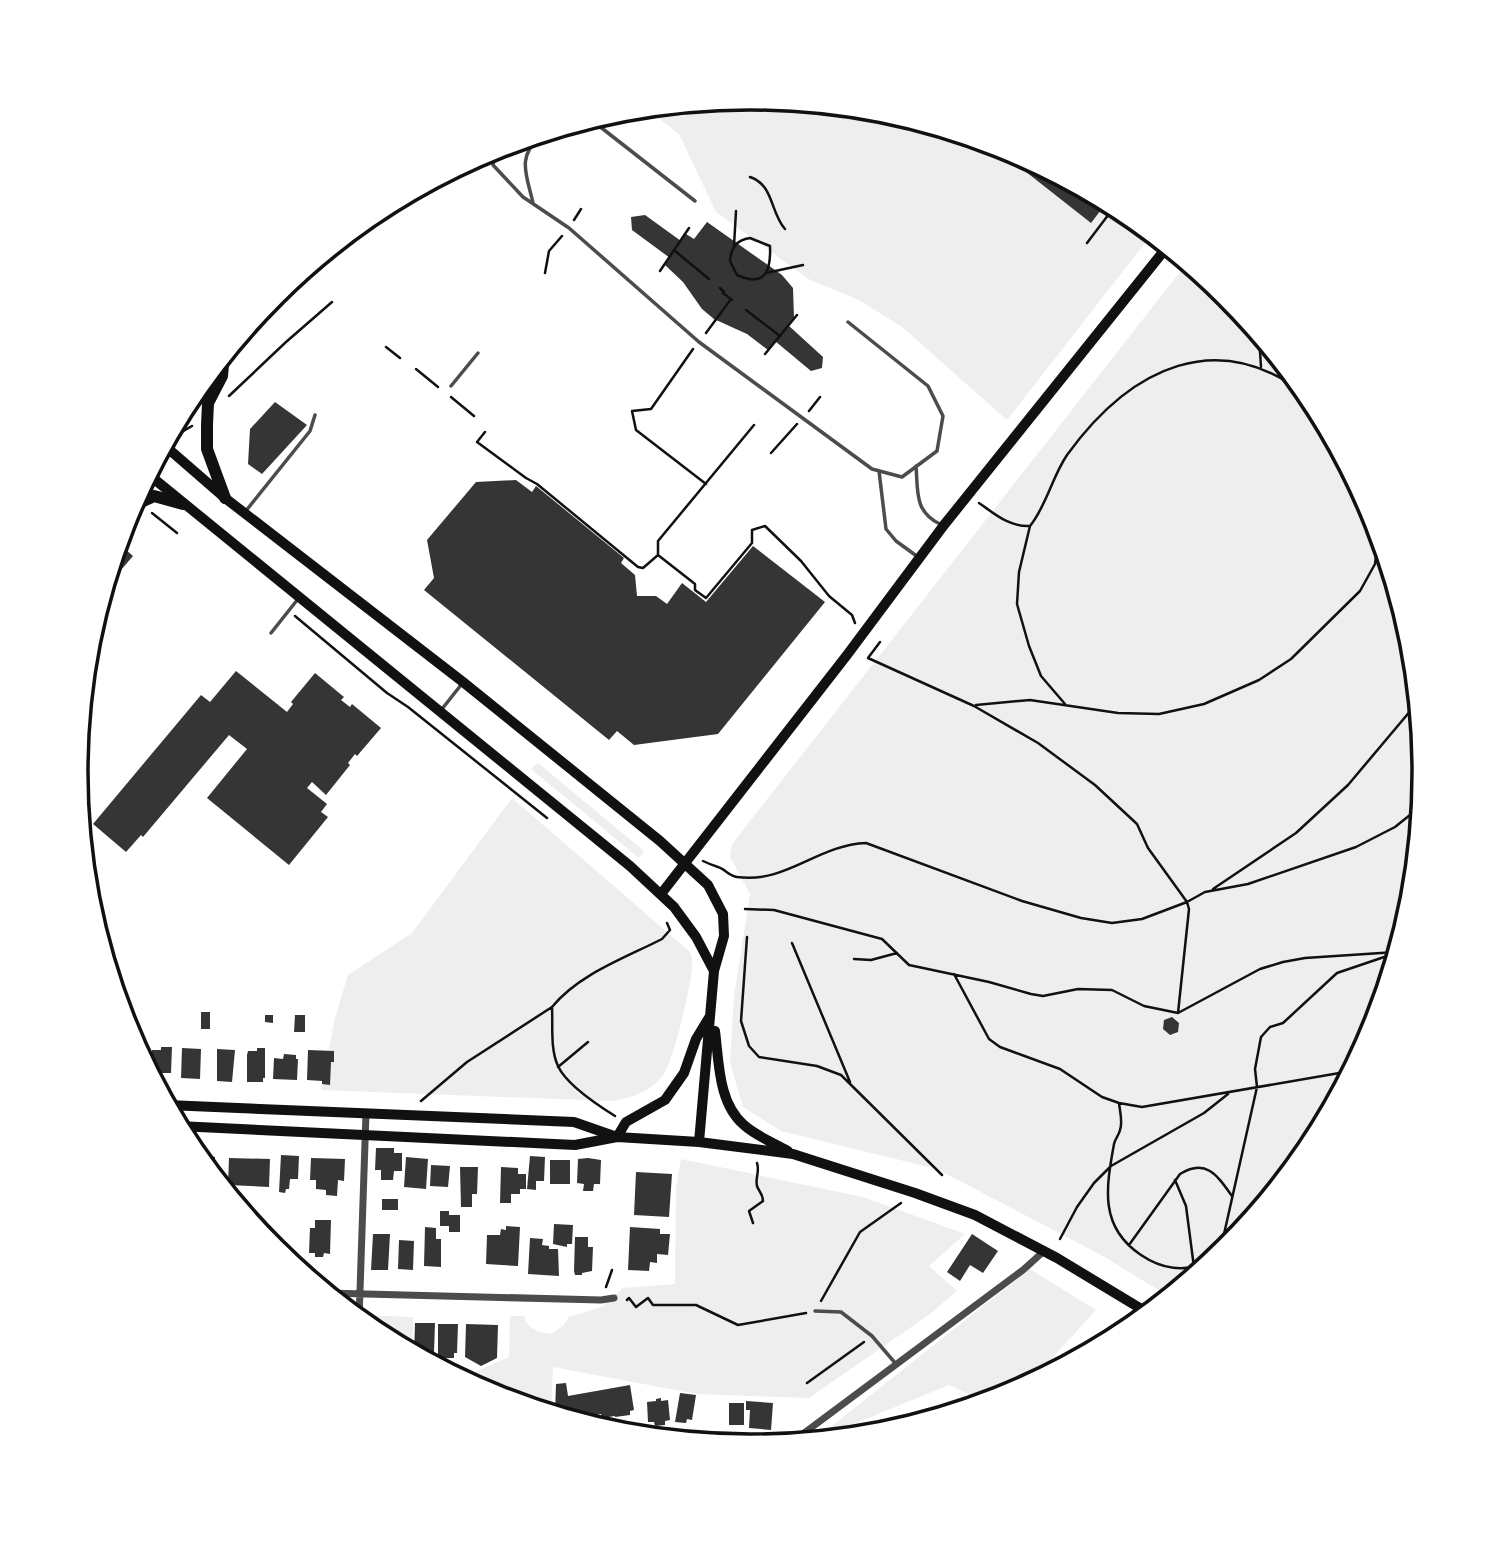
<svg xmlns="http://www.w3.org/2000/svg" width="1499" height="1544" viewBox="0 0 1499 1544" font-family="Figtree,sans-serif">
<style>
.green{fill:#eee}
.building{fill:#353535}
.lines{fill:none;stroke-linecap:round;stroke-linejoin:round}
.path{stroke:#111;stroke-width:2.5}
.service{stroke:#4c4c4c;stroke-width:3.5}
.minor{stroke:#4c4c4c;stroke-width:7}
.secondary{stroke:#111;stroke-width:10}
.primary{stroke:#111;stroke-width:12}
.rim{fill:none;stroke:#111;stroke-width:3.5}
</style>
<rect width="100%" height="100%" fill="#fff"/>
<path class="green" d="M750 98 881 111 1008 149 1124 212 1152 234 1007 420 902 327 859 300 810 280 716 212 679 134 646 108Z
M1187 263 1227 296 1310 398 1373 514 1411 641 1424 772 1411 904 1372 1030 1310 1147 1226 1249 1168 1296 1103 1256 937 1169 781 1131 743 1107 730 1063 734 996 750 894 730 857 732 844Z
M538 763 644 851 639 858 531 769Z
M512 798 689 951C691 954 692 956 692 961 694 977 673 1063 663 1075 650 1092 631 1098 611 1101L321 1090 335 1018 348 975 412 933Z
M681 1159 863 1197 965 1234 929 1266 957 1291 930 1314 809 1398 697 1394 553 1367 551 1413 491 1395 461 1378 509 1357 510 1316H524C528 1330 538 1332 551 1334L564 1325 569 1317 602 1307 623 1288 675 1284 676 1187Z
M1030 1269 1096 1310 1028 1384 1007 1395 985 1402 949 1385 814 1440Z
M365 1315 413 1317 412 1352 375 1332 365 1325Z"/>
<path class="building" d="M992 145 1008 149 1107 202 1091 223Z
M645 215 681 241 686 234 694 239 707 222 782 275 793 288 794 318 788 325 823 357 822 368 811 371 775 341 768 350 747 334 714 319 702 309 683 282 665 265 670 258 632 230 631 217Z
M275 402 307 425 262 474 248 464 250 429Z
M516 480 532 492 536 486 624 558 621 563 635 575 637 596H656L667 604 682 583 706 602 753 546 825 602 718 734 634 745 617 731 609 740 424 590 434 578 427 540 476 482Z
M118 543 133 556 103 591 108 574Z
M236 671 287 712 293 704 291 702 315 673 344 697 341 700 350 707 352 704 381 728 357 756 355 754 348 763 350 765 326 795 312 782 307 788 327 804 321 812 328 817 289 865 207 798 247 749 229 735 143 837 141 835 126 852 93 824 201 695 210 702Z
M201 1012H210V1029H201Z
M265 1015H273V1023L265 1022Z
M295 1015H305V1032H294Z
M1172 1017 1179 1023 1178 1032 1170 1035 1163 1029 1164 1020Z
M136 1047 145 1050V1058H141Z
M161 1047H172L171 1073H151L152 1050H161Z
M182 1048 201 1049 200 1079 181 1078Z
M257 1048H265V1078H263V1082H247V1055L248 1051H257Z
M217 1049 235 1050 232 1082 217 1081Z
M308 1050 334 1051V1062H331L330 1085 322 1084V1081L307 1080Z
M284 1054 296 1055V1059H298L297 1080 273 1079 274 1058 283 1059Z
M376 1148H394V1153H402V1171H394L393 1180H381V1170H375Z
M281 1155 299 1156 298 1179H290L289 1189H286L285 1193 279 1192Z
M209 1156 215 1157 214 1177 197 1157Z
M530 1156 545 1157 544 1181H536V1190L527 1189Z
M406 1157 428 1159 426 1189 404 1187Z
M229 1158 270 1159 269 1187 228 1185Z
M311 1158 345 1159 344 1181 338 1180 337 1196 326 1195V1190L316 1189V1180H310Z
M588 1158 601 1160 600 1184H594L593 1191H583L584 1184 577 1183 578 1159Z
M550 1160H570V1184H550Z
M431 1165 450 1166 448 1187 430 1186Z
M460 1167H478L477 1194H472V1207H461Z
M501 1167 518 1168V1174H526V1189H520V1194H511V1203H500Z
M636 1172 672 1174 669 1217 634 1215Z
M382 1199H398V1210H382Z
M241 1205H251V1222L241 1210Z
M440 1211H449V1215H460V1232H449V1226H440Z
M315 1220H331L330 1254 324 1253 323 1257H315V1253H309L310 1228H315Z
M554 1224 573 1225 572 1244H567V1247L553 1244Z
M506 1226 520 1227 518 1266 486 1264 487 1235H500L501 1229 506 1230Z
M425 1227 436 1228V1239H441V1267L424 1266Z
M630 1227 660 1229V1234H670L668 1255 657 1254V1263L650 1262 649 1271 628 1270Z
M256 1228H267V1234H273V1249Z
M373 1234H390L388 1270H371Z
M972 1234 998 1251 983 1273 970 1265 960 1281 947 1272Z
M575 1237H588V1247H593L592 1271 582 1273V1275H575L574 1271Z
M530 1238 543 1239 542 1245 549 1246V1249H558L559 1276 528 1274Z
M399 1240 414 1241 413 1270 398 1269Z
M415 1323H435L434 1352H430V1358L421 1357 414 1354Z
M438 1324H458L457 1353H454V1358H438Z
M466 1324 498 1325 497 1358 481 1366 465 1357Z
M566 1383 568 1396 630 1385 634 1410 630 1411V1415L615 1417V1416L602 1418 601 1414 575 1420 555 1414 556 1384Z
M680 1393 696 1395 692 1420 687 1419 686 1423 675 1422Z
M661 1398V1401L668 1400 670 1420 665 1421V1425L655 1426 654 1422H648L647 1402 656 1401V1399Z
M746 1401 773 1403 771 1430 749 1428 750 1410H746Z
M729 1403H744V1425H729Z"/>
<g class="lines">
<path class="path" d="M750 177C774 185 770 212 785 229
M574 220 581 209
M750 238 770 246C771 270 766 288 737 275L730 261C731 248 736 240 750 238Z
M1087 243 1115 206
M734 246 736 211
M675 251 709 279
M660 271 689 228
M545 273 549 251 562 236
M766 273 803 265
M720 288 724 292 723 293 732 300
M746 310 780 336
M706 333 731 299
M1259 336 1261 367
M386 347 400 358
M693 349 651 409 632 411 636 430 706 484
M765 354 797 315
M416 369 438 387
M229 396 286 342 332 302
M451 397 474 416
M809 411 820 397
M485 432 477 442 526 478 537 484 638 567 643 568 658 555V541L754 425
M180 433 192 426
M771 453 797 424
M979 503C995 514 1009 527 1030 526 1047 505 1052 477 1067 455 1130 368 1219 323 1311 399
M152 513 177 533
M1030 526 1019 572 1017 604 1029 646 1041 676 1065 704
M658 555 695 584V590L706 598 752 543V530L765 526 801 561 829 596 852 615 855 623
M295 616 387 693 408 707 547 818
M880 642 868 658 974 706 1038 743 1095 785 1137 824 1148 848 1187 902 1189 909 1178 1013
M976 705 1030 700 1118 713 1159 714 1204 704 1259 680 1291 659 1360 591 1375 564 1379 534
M80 728H87
M703 861C709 864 712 865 718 867 725 869 729 876 737 877 786 884 817 845 866 843L1022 901 1081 918 1112 923 1142 919 1187 902 1205 892 1248 884 1356 847 1395 827 1420 807
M1213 889 1296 833 1348 785 1417 703
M745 909 774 910 882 939 909 965 989 982 1031 994 1043 996 1078 989 1112 990 1144 1006 1178 1013 1260 969 1283 962 1305 958 1396 952
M747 937 741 1021 749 1046 759 1057 817 1066 841 1075 942 1175
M792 943 850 1082
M854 959 871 960 897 953
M954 974 989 1039 1000 1047 1060 1069 1102 1097 1119 1103 1142 1107 1351 1071
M552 1007C553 1025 550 1049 558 1066 566 1084 599 1106 615 1116
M558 1067 588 1042
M421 1101 467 1062 552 1007C579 974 625 958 662 939L670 930 667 923
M1119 1103C1120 1112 1123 1122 1120 1130 1119 1135 1115 1139 1114 1144 1106 1188 1099 1227 1141 1255 1163 1270 1183 1271 1207 1264
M1175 1180 1186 1206 1195 1275
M753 1223 749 1211 763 1201C763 1194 759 1192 757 1186 755 1178 760 1171 757 1163
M1060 1239 1077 1207 1094 1183 1111 1166 1204 1113 1228 1094
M1129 1245 1180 1174C1206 1158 1217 1175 1232 1196
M1211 1262 1220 1252 1257 1087 1255 1069 1261 1037 1270 1027 1283 1023 1337 973 1393 954
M606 1287 612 1270
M627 1300 629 1298 636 1307 648 1298 653 1305H696L738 1325 806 1313
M821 1301 860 1232 901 1203
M807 1383 864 1342"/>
<path class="service" d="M588 120 594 122 695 201
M501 146 514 148 538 135
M496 148 493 165 523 197 569 228 699 342 872 469 902 477 937 451 943 416 928 386 848 322
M533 203C526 172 517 160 540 134
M451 386 478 353
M916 466C918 490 914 512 940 524
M879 471 886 529 896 541 918 557
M245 512 310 431 315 415
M271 633 298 599
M442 709 461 685
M815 1311 841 1312 872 1336 896 1364"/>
<path class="minor" d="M327 1293 601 1300 614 1298
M359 1320 366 1113
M792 1442 1023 1270 1044 1251"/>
<path class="secondary" d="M164 445 225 498 463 682 660 841 708 885 723 914 724 936 714 971 699 1142
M148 474 630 866 674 907 696 937 714 971
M661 894 847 655 944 525 1167 247
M715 1031C719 1061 718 1103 744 1125 756 1136 774 1143 788 1151
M167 1105 574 1122 614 1136
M178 1126 575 1145 617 1137 699 1142 793 1154 915 1193 975 1215 1057 1258 1148 1313
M617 1137 626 1122 665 1100 684 1073 696 1039 710 1016"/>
<path class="primary" d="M251 321 384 207
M224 354 222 376 208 403 207 425V449L225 498
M130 507 154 496 183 504"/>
</g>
<path d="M0 0H1499V1544H0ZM88 772a662 662 0 1 1 1324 0a662 662 0 1 1-1324 0Z" fill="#fff" fill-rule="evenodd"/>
<path class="rim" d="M88 772a662 662 0 1 1 1324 0a662 662 0 1 1-1324 0Z"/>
</svg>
